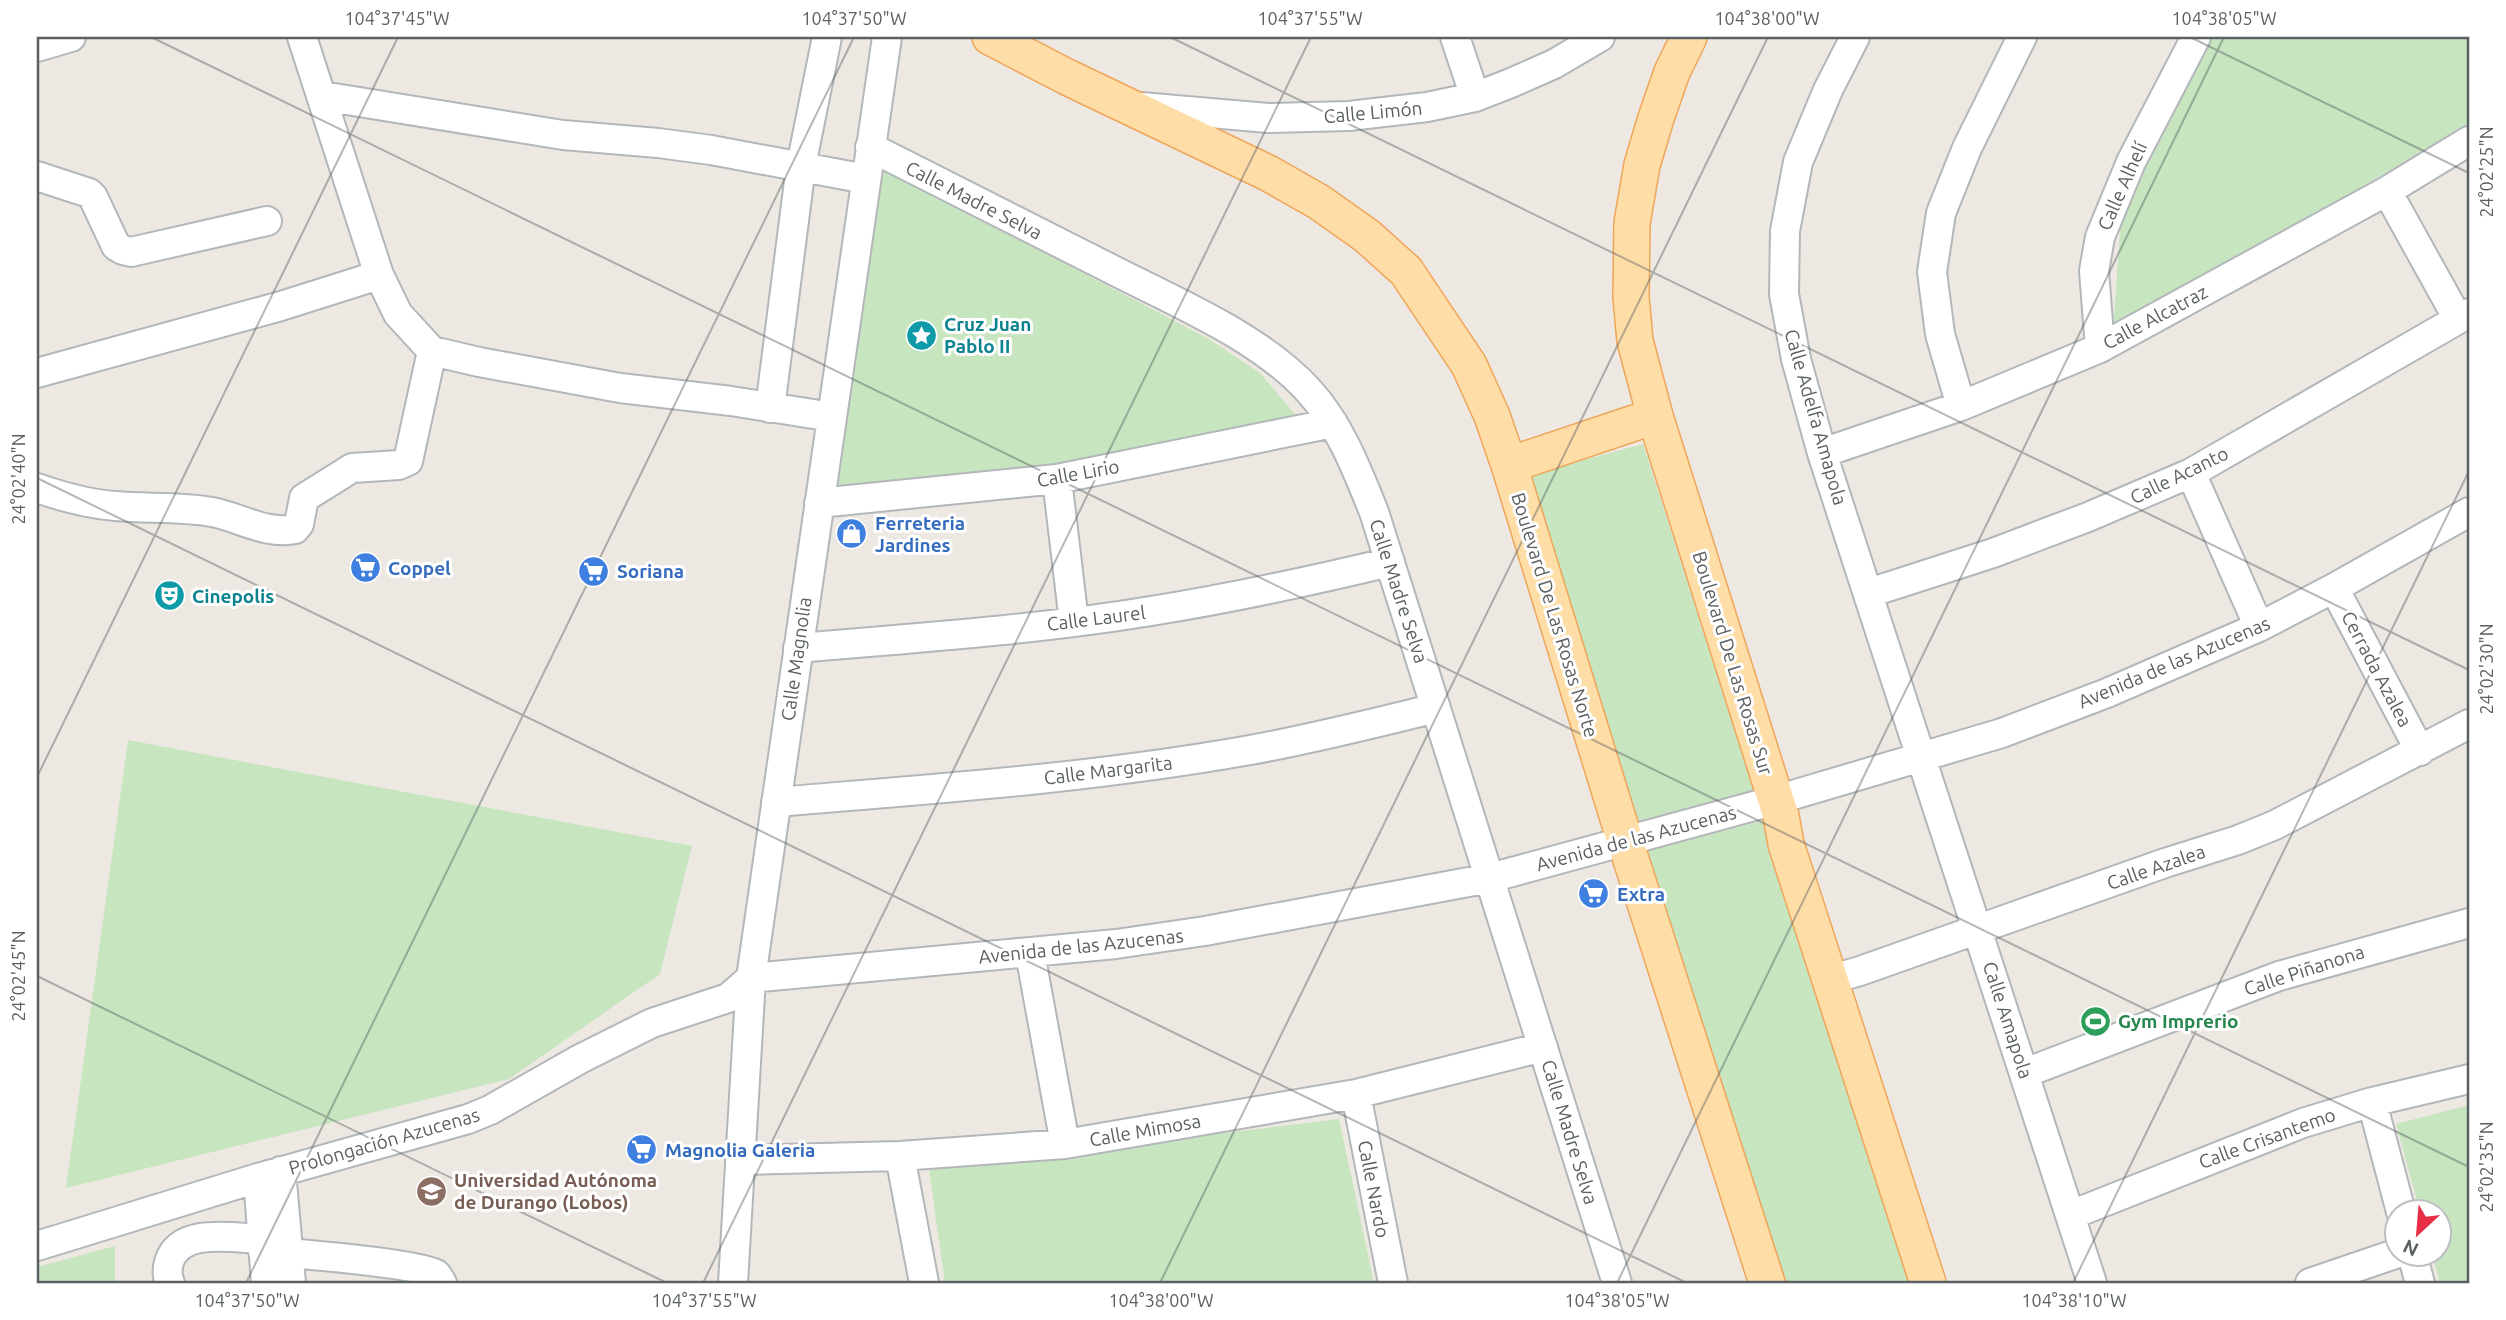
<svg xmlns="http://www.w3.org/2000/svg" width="2506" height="1320" viewBox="0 0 2506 1320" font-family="Ubuntu,sans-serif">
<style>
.green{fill:#c7e5bf}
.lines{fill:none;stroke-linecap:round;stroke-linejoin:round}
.minor-casing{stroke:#b3b7ba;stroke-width:32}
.major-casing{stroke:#efa55a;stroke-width:38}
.minor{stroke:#fff;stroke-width:28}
.major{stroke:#fedda7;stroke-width:35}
.ticks{fill:none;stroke:#5b6063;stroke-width:2;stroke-opacity:0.45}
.labels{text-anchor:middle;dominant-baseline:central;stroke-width:6;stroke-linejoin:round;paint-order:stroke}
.street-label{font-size:19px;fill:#5b6063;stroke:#fff}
.culture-label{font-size:19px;font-weight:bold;fill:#0d838f;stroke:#fff;text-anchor:start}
.shop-label{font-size:19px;font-weight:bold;fill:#366cbe;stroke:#fff;text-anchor:start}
.leisure-label{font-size:19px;font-weight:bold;fill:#27864d;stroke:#fff;text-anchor:start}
.education-label{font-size:19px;font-weight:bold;fill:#785e54;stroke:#fff;text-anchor:start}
.neatline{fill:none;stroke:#5b6063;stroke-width:2.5}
.ticks-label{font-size:18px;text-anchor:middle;fill:#5b6063}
</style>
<rect width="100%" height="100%" fill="#ede9e2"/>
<path class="green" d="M2213 37H2469V124L2113 332 2121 217Z
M879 166 1209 339 1260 373 1302 422 1055 470 837 487Z
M1643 444 1754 791 1632 823 1520 477Z
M128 740 692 846 660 974 509 1079 66 1188Z
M1762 821 1911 1283H1778L1639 852Z
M2469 1105V1283H2440L2432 1254H2440V1212L2420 1211 2396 1124Z
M1339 1119 1374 1283H945L929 1169Z
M115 1246V1283H37V1267Z"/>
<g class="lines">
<defs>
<path id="minor" d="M302 37 379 275 398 314 432 351 479 362 620 388 731 401 832 417
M1455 37 1475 97
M1855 37 1828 90 1798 162 1785 231 1784 294 1796 359 1822 453 2092 1283
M37 47 71 37
M322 96 563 135 658 143 711 150 866 179
M1141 107 1268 118 1349 116 1427 107 1475 97 1511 83 1554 64 1600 37
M870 147C952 189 1035 230 1117 272 1180 304 1261 338 1309 391 1340 425 1357 470 1374 512L1617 1283
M37 176 89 193 93 197 116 246 123 250 131 252 267 221
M2387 191 2458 319
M2100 348 2094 271 2100 237 2131 162 2196 37
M37 373 281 306 379 275
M1961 406 1940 334 1932 272 1941 213 1967 148 2022 37
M770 408 801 166 827 37
M1822 453 1961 406 2100 348 2387 191 2469 141
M2191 473 2259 627
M1057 479 1074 622
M37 488C63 497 88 504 115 506 147 509 179 506 212 512 239 517 266 535 295 529L299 524 304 498 352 468 399 465 408 461 432 351
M819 503 1057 479 1333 423
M2334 588 2420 751
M1869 593 1993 553 2088 517 2191 473 2469 313
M798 648C916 638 1035 630 1151 611 1232 598 1311 581 1390 562
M776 802C934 789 1093 778 1250 750 1312 739 1375 723 1436 708
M1030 953 1065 1144
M751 978 1116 944 1205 931 1490 878 1776 800 2002 733 2107 693 2259 627 2334 588 2469 512
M1829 980 1860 971 2165 863 2238 840 2275 825 2469 724
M2025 1073 2279 976 2469 923
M1356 1094 1393 1283
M2372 1102 2401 1212
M900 1156 924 1283
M740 1160 900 1156 1065 1144 1356 1094 1543 1047
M281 1171 291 1283
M258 1178 266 1283
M2071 1215 2303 1123 2372 1102 2469 1079
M37 1246 258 1178 468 1119 490 1110 580 1059 652 1023 728 998 751 978
M263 1251C289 1253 421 1263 436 1274 438 1276 440 1280 442 1283
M2412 1254 2420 1283
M170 1283C167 1276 167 1269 169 1262 180 1227 233 1238 262 1239
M733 1283 751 978 887 37
M2310 1283 2398 1253"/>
<path id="major" d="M990 37 1067 77 1268 173 1319 202 1367 236 1406 271 1469 365 1492 416 1509 465 1625 841 1767 1283
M1689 37 1672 72 1656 118 1642 165 1632 223 1631 297 1635 341 1655 416 1781 816 1786 844 1928 1283
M1509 465 1655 416"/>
</defs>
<use href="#minor" class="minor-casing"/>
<use href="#major" class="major-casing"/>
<use href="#minor" class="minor"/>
<use href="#major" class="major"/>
</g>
<path class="ticks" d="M151 37 2469 1167M1170 37 2469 670M2190 37 2469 173M37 478 1687 1283M37 777 398 37M37 976 667 1283M246 1283 854 37M703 1283 1311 37M1160 1283 1768 37M1617 1283 2224 37M2073 1283 2469 471"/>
<defs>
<symbol id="sight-disc" viewBox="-11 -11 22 22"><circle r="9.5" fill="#0f9aa8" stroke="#fff"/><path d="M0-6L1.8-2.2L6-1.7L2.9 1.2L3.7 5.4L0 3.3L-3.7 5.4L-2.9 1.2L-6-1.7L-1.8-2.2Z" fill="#fff"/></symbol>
<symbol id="shop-disc" viewBox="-11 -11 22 22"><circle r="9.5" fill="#3f7fe0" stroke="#fff"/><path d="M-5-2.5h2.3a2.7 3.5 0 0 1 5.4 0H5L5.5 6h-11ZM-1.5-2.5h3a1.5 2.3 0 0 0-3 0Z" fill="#fff"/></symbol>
<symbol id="supermarket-disc" viewBox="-11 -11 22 22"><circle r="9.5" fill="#3f7fe0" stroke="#fff"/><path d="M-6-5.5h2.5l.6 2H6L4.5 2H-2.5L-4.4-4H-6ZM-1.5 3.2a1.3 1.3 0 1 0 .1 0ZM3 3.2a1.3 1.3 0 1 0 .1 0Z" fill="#fff"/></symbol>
<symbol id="theatre-disc" viewBox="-11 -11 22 22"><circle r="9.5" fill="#0f9aa8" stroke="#fff"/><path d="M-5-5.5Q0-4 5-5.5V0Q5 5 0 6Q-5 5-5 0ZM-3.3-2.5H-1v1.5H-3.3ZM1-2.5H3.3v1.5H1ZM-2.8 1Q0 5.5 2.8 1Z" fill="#fff"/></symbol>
<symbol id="stadium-disc" viewBox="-11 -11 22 22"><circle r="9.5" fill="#2e9e5b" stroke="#fff"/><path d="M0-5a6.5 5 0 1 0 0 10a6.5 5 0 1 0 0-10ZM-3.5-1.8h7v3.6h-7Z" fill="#fff"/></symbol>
<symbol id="university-disc" viewBox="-11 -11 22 22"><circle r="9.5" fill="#8d6e63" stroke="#fff"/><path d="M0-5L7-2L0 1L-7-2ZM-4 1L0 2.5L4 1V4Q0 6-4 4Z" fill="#fff"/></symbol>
</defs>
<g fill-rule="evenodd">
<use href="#sight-disc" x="904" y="318" width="35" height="35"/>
<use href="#shop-disc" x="834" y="516" width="35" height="35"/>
<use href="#supermarket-disc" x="348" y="550" width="35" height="35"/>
<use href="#supermarket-disc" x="576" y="554" width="35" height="35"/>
<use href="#theatre-disc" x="152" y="578" width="35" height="35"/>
<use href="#supermarket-disc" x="1576" y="876" width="35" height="35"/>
<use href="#stadium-disc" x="2078" y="1004" width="35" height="35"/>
<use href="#supermarket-disc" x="624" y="1132" width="35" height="35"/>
<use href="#university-disc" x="414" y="1174" width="35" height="35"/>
</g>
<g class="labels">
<g class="street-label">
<text transform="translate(1373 112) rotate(-5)">Calle Limón</text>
<text transform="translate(2122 186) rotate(-66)">Calle Alhelí</text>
<text transform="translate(974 200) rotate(27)">Calle Madre Selva</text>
<text transform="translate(2155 317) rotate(-28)">Calle Alcatraz</text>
<text transform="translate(1816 417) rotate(74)">Calle Adelfa Amapola</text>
<text transform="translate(1078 473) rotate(-10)">Calle Lirio</text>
<text transform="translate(2179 475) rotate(-26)">Calle Acanto</text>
<text transform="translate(1399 591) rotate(72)">Calle Madre Selva</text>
<text transform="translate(1555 615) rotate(73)">Boulevard De Las Rosas Norte</text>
<text transform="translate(1096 618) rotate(-7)">Calle Laurel</text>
<text transform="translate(796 659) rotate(-82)">Calle Magnolia</text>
<text transform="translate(2174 662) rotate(-23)">Avenida de las Azucenas</text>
<text transform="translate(1733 663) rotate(73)">Boulevard De Las Rosas Sur</text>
<text transform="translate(2377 669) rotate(62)">Cerrada Azalea</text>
<text transform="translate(1108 770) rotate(-7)">Calle Margarita</text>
<text transform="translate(1636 838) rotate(-15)">Avenida de las Azucenas</text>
<text transform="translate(2156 867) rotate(-19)">Calle Azalea</text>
<text transform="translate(1081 946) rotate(-6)">Avenida de las Azucenas</text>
<text transform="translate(2304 970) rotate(-18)">Calle Piñanona</text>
<text transform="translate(2008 1020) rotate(72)">Calle Amapola</text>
<text transform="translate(1145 1130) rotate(-10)">Calle Mimosa</text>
<text transform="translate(1570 1132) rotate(73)">Calle Madre Selva</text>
<text transform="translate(2267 1138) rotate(-20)">Calle Crisantemo</text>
<text transform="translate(384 1141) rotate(-16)">Prolongación Azucenas</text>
<text transform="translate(1374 1189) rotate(79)">Calle Nardo</text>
</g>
<g class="culture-label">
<text x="944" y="324">Cruz Juan<tspan x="944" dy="22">Pablo II</tspan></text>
<text x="192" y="596">Cinepolis</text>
</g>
<g class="shop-label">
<text x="875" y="523">Ferreteria<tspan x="875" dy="22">Jardines</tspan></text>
<text x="388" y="568">Coppel</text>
<text x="617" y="571">Soriana</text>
<text x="1617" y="894">Extra</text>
<text x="665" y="1150">Magnolia Galeria</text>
</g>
<g class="leisure-label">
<text x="2118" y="1021">Gym Imprerio</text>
</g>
<g class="education-label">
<text x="454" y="1180">Universidad Autónoma<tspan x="454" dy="22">de Durango (Lobos)</tspan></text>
</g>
</g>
<rect width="2506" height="1320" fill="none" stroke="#ffffff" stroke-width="77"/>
<g transform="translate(2418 1233) rotate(206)"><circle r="33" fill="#ffffff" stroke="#bdbfc1" stroke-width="2"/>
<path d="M0-5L12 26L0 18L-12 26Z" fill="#e72f48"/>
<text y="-10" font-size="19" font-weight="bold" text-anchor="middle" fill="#5b6063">N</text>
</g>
<rect x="38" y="38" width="2430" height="1244" class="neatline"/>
<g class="ticks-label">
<text x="397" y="25">104°37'45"W</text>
<text x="854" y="25">104°37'50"W</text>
<text x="1310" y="25">104°37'55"W</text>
<text x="1767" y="25">104°38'00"W</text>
<text x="2224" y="25">104°38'05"W</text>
<text transform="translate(2487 172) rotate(-90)" y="6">24°02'25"N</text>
<text transform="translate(19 479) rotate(-90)" y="6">24°02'40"N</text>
<text transform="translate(2487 669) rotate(-90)" y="6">24°02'30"N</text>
<text transform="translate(19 976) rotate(-90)" y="6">24°02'45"N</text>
<text transform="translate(2487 1167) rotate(-90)" y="6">24°02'35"N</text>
<text x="247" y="1307">104°37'50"W</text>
<text x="704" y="1307">104°37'55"W</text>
<text x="1161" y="1307">104°38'00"W</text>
<text x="1617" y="1307">104°38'05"W</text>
<text x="2074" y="1307">104°38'10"W</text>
</g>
</svg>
